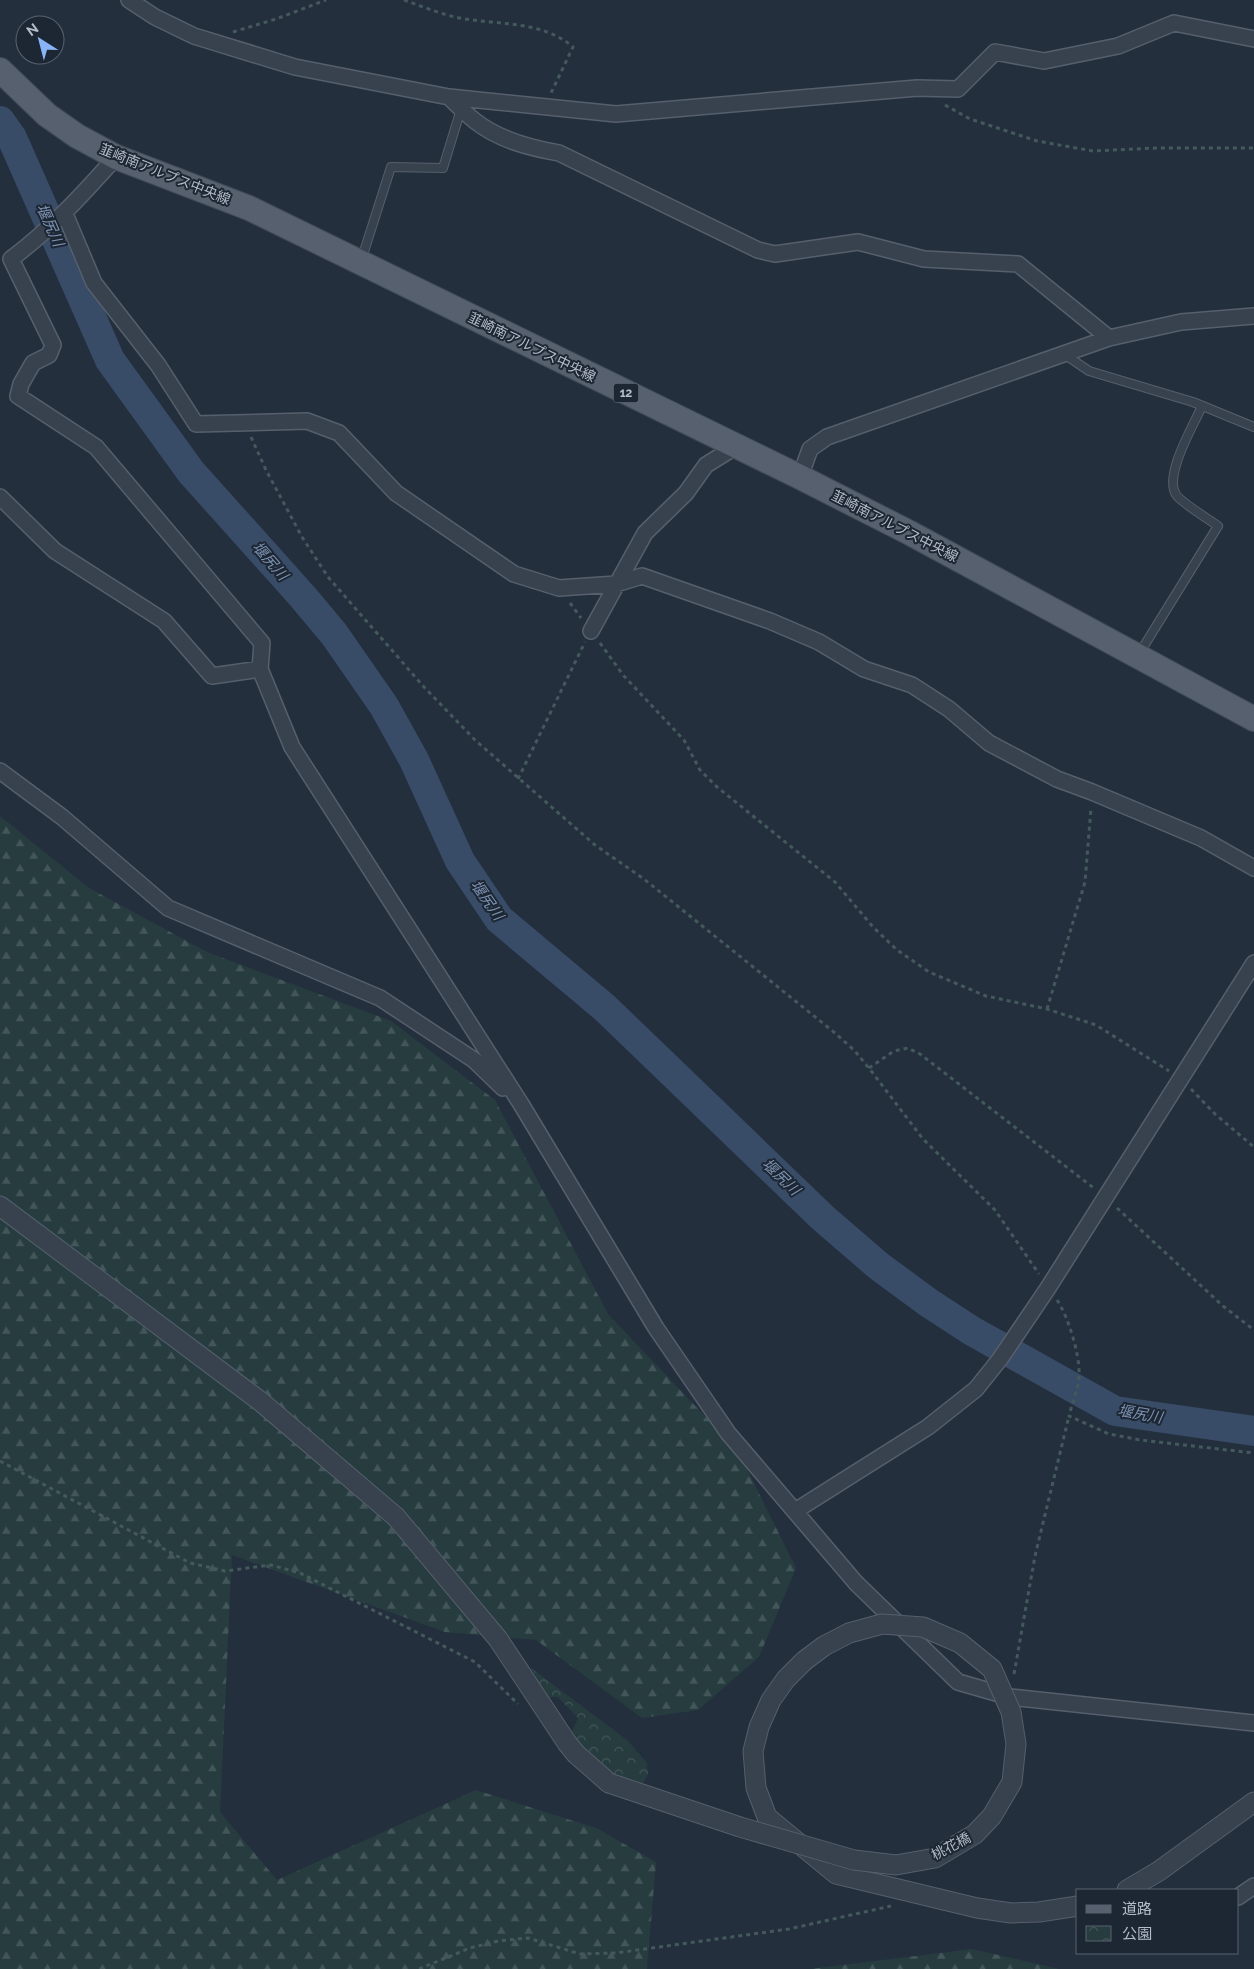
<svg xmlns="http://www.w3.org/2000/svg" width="1254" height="1969" viewBox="0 0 1254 1969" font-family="Raleway,'Noto Sans JP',sans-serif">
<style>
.forest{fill:url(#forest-firs)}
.park{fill:url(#park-crowns)}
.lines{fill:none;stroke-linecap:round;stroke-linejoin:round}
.river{stroke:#394c67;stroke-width:30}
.service-casing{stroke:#565f6c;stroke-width:10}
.minor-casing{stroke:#565f6c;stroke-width:18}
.tertiary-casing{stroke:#565f6c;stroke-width:21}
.primary-casing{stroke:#414a57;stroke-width:26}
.path{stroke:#44595c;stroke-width:3;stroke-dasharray:4 4;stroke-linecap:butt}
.service{stroke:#38414e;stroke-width:8}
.minor{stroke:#38414e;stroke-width:15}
.tertiary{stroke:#38414e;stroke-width:19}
.primary{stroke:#56606e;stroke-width:24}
.tertiary-bridge-casing{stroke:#565f6c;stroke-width:21;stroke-linecap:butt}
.tertiary-bridge{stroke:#38414e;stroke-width:19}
.labels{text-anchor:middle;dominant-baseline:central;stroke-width:4;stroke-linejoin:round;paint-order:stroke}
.shield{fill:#1d2633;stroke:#878f9c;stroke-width:1}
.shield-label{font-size:12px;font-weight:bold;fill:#b4bcc9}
.street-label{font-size:14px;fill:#b4bcc9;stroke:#1d2633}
.water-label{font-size:15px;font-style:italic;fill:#7c92b1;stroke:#1d2633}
</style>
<defs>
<pattern id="forest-firs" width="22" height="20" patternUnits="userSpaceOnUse" patternTransform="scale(1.25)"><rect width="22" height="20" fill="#263c3f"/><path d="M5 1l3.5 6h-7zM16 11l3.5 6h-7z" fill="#435659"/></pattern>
<pattern id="park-crowns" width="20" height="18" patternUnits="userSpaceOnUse" patternTransform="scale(1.25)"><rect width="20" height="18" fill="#263c3f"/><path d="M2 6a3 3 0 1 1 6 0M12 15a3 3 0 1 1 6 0" fill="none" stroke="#435659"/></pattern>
</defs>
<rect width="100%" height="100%" fill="#242f3e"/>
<path class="forest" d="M0 816 89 888 207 952 391 1021 495 1100 608 1314 738 1451 796 1568 759 1657 698 1710 642 1718 536 1640 445 1632 232 1555 220 1812 277 1880 476 1790 596 1828 656 1862 647 1969H0Z
M972 1949 1059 1969H810Z"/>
<path class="park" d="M531 1668 627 1740 647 1763 648 1774 642 1785 609 1783 567 1743 578 1718 558 1697H547Z"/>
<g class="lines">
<path class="river" d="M0 121 12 138 110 360 191 472 303 597 334 634 384 706 414 760 460 861 499 919 605 1008 823 1218 880 1267 929 1303 972 1331 1115 1411 1254 1431"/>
<defs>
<path id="service" d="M361 261 391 167 443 168 461 109
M1064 354 1089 371 1193 402 1254 427
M1139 654 1218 526C1207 518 1185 505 1177 496 1162 477 1194 425 1202 406"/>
<path id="minor" d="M129 0 155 17 194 36 295 67 449 97 616 114 917 88 958 89 995 52 1044 61 1118 46 1174 23 1254 39
M449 97C457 105 466 114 475 121 499 140 530 148 559 153L758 250 775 254 858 242 924 259 1018 264 1109 338
M116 157C83 194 51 229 11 259L53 345 49 355 33 363 21 384 18 396 96 447 262 643 260 669 292 747 521 1104 656 1328 728 1433 856 1583 958 1682 1010 1697 1254 1723
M65 214 94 283 158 365 196 424 307 421 339 433 396 493 514 574 559 588 616 584 642 576 770 621 819 642 864 669 912 685 949 709 989 743 1057 779 1092 792 1201 838 1254 868
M800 477 810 449 827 437 1109 338 1181 322 1254 316
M0 497 55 551 164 621 212 676 260 669
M591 631 645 533 686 493 706 465 735 447
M0 771 62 817 168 908 380 998 474 1060 503 1088
M795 1511 928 1427 976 1389 1000 1359 1048 1288 1254 963
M1238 1897 1254 1886"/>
<path id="tertiary" d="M0 1206 260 1401 396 1517 498 1639 567 1743 576 1754 609 1783
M804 1661 786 1679 771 1700 759 1727 753 1751 756 1788 767 1817 836 1874 977 1908 1011 1913 1039 1912 1078 1906
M1127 1890 1159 1871 1254 1802"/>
<path id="primary" d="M0 70 47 115 77 136 116 157 249 208 800 477 910 533 1254 719"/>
</defs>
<use href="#service" class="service-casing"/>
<use href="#minor" class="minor-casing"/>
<use href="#tertiary" class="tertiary-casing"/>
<use href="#primary" class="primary-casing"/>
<path class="path" d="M404 0C421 6 438 13 455 17 496 26 540 19 573 47L551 93
M233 32 276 19 326 0
M945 105 970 119 1037 141 1093 151 1156 148H1254
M251 437 266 470 302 537 328 577 424 687 475 740 595 845 644 879 835 1033 855 1051 872 1072 923 1139 995 1210 1039 1274
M570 603 581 618
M600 643 623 675 684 740 700 770 717 787 835 882 873 927 897 950 929 972 986 996 1047 1009 1096 1025 1169 1071
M518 779 585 642
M1047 1009 1085 882 1091 808
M869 1068 894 1051 908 1048 920 1054 1095 1189
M1191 1089 1215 1114 1254 1147
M1117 1208 1223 1306 1254 1330
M1057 1300C1068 1316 1080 1355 1079 1374 1079 1388 1072 1403 1069 1416L1109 1434 1140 1440 1254 1453
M0 1461 190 1563 225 1571 271 1565 300 1573 475 1662 518 1704
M1014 1674 1035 1556 1069 1416
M419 1969 470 1948 498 1941 528 1938 580 1954 616 1953 789 1929 891 1906"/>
<use href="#service" class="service"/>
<use href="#minor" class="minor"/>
<use href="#tertiary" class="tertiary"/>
<use href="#primary" class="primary"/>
<defs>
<path id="tertiary-bridge" d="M609 1783 740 1827 854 1860 896 1865 935 1858 975 1834 992 1816 1012 1782 1016 1744 1011 1712 992 1669 960 1643 923 1627 882 1624 849 1633 824 1646 804 1661"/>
</defs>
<use href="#tertiary-bridge" class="tertiary-bridge-casing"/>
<use href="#tertiary-bridge" class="tertiary-bridge"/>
</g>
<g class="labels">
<rect class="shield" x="613.5" y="383.5" width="25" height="19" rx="4"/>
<g class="shield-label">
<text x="626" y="393">12</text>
</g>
<g class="street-label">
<text transform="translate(165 174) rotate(22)">韮崎南アルプス中央線</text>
<text transform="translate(532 347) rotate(26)">韮崎南アルプス中央線</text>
<text transform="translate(895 526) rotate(27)">韮崎南アルプス中央線</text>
<text transform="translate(951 1846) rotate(-28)">桃花橋</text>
</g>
<g class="water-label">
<text transform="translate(50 225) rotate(66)">堰尻川</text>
<text transform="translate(270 561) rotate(49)">堰尻川</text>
<text transform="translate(487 900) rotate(55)">堰尻川</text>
<text transform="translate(781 1177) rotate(44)">堰尻川</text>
<text transform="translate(1140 1414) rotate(10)">堰尻川</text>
</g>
</g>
<rect x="1076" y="1889" width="162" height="65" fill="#1d2633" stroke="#59626f"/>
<rect x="1086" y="1905" width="25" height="8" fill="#56606e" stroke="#59626f"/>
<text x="1122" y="1914" font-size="15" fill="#b4bcc9">道路</text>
<rect x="1086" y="1926" width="25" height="15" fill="url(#park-crowns)" stroke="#59626f"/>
<text x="1122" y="1939" font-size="15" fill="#b4bcc9">公園</text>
<g transform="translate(40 40) rotate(324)"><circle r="24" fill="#1d2633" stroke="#59626f"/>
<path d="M0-4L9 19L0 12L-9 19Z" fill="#8ab4f8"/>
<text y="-8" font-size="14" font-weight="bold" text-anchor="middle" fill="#b4bcc9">N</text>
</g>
</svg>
